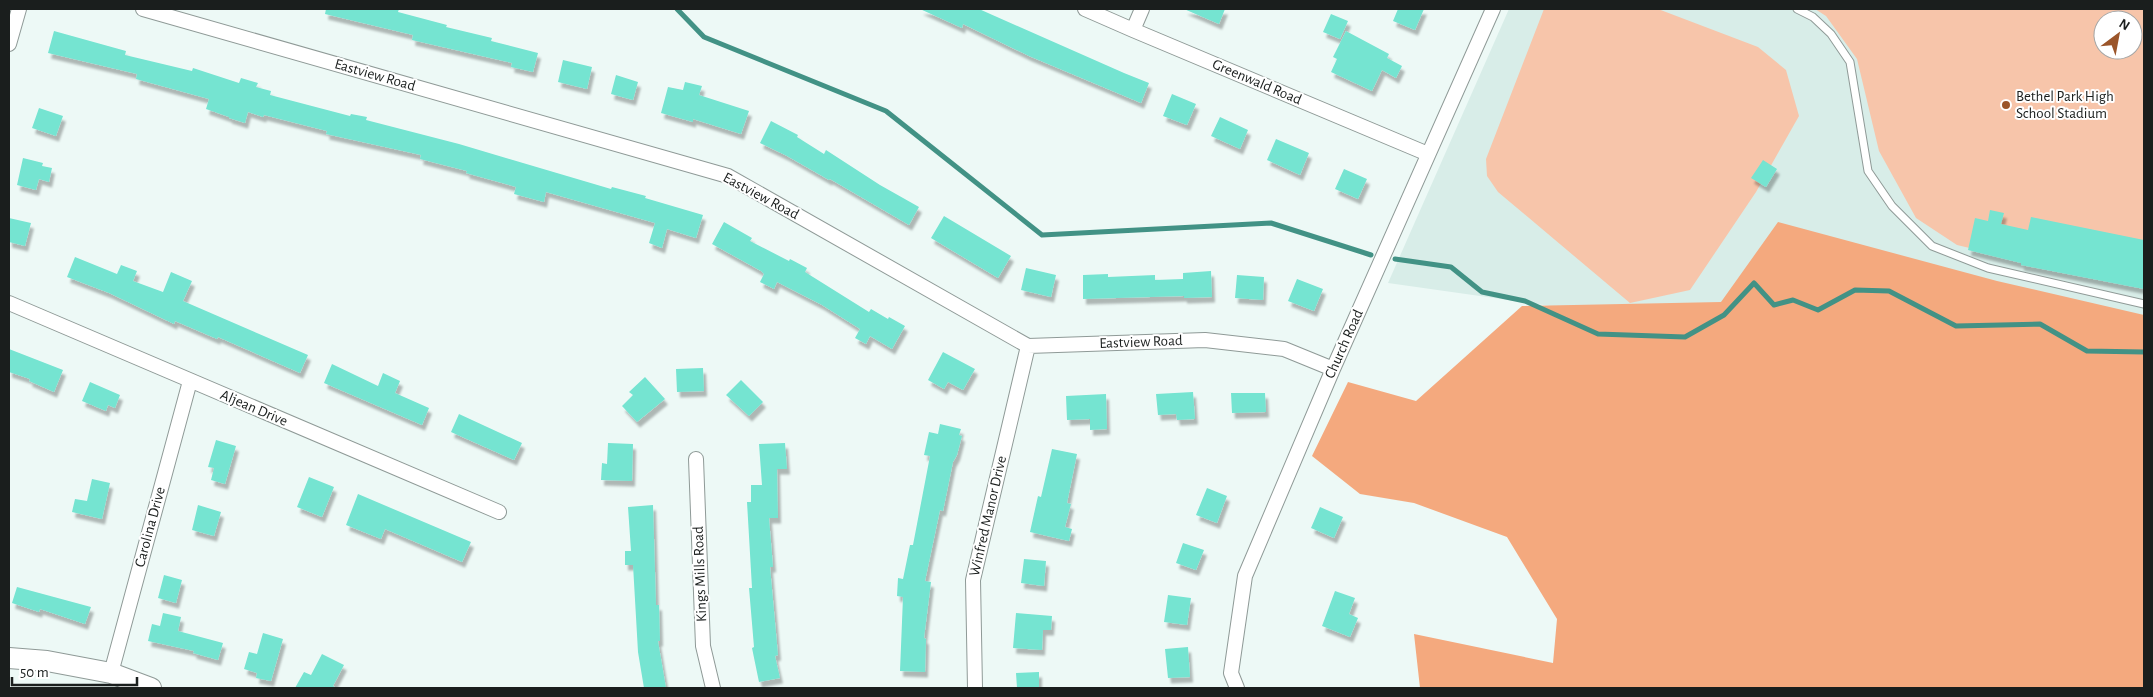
<svg xmlns="http://www.w3.org/2000/svg" width="2153" height="697" viewBox="0 0 2153 697" font-family="'Alegreya Sans',sans-serif">
<style>
.built{fill:#d8ede8;fill-rule:evenodd}
.green{fill:#f7c5aa;fill-rule:evenodd}
.forest{fill:#f4a97e}
.lines{fill:none;stroke-linecap:round;stroke-linejoin:round}
.stream{stroke:#429285;stroke-width:5}
.building{fill:#75e4d1;filter:url(#shadow)}
.lane-casing{stroke:#8f9a97;stroke-width:9}
.street-casing{stroke:#8f9a97;stroke-width:16}
.secondary-casing{stroke:#8f9a97;stroke-width:22}
.lane{stroke:#fff;stroke-width:7}
.street{stroke:#fff;stroke-width:14}
.secondary{stroke:#fff;stroke-width:20}
.poi-dot{fill:#9b552a;stroke:#fff;stroke-width:2}
.labels{text-anchor:middle;dominant-baseline:central;stroke-width:4;stroke-linejoin:round;paint-order:stroke}
.street-label{font-size:15px;fill:#1a1e1d;stroke:#fff}
.poi-label{font-size:15px;fill:#1a1e1d;stroke:#fff;text-anchor:start}
</style>
<defs>
<filter id="shadow"><feDropShadow dx="3" dy="5.5" stdDeviation="1" flood-color="#0004"/></filter>
</defs>
<rect width="100%" height="100%" fill="#edf9f6"/>
<path class="built" d="M1509 9H2144V390L1388 283ZM2103 20H2133V50H2103Z"/>
<path class="green" d="M1544 9H1658L1758 47 1786 70 1799 116 1756 192 1690 290 1630 303 1498 192 1487 176 1486 159Z
M1815 9H2144V286L2108 281 1957 245 1916 218 1879 151 1857 59 1826 16ZM2103 20H2133V50H2103Z"/>
<path class="forest" d="M1778 222 1997 281 2144 315V688H1420L1414 634 1553 663 1557 619 1507 537 1414 503 1360 494 1312 456 1348 382 1416 401 1522 306 1721 302Z"/>
<g class="lines">
<path class="stream" d="M677 9 704 37 886 111 1042 235 1271 223 1371 255
M1395 259 1451 267 1482 292 1525 301 1598 334 1685 337 1724 315 1754 283 1774 305 1793 300 1818 310 1855 290 1889 291 1956 326 2040 324 2087 351 2144 352"/>
</g>
<path class="building" d="M326 9H399L398 12 447 25 446 27 492 38 491 41 538 53 533 72 511 67 512 63 412 40 413 35 325 14Z
M920 9H979L1124 73 1149 83 1141 103 1029 56 963 24 962 28Z
M1184 9H1225L1219 24Z
M1398 9H1424L1415 30 1393 21Z
M1331 14 1348 21 1340 39 1323 32Z
M54 31 126 51 125 55 192 71 193 68 239 83 241 78 258 83 256 87 271 91 270 95 350 116 351 114 367 117 366 120 459 144 611 189 612 187 646 196 645 198 703 215 696 238 667 229 662 248 649 243 655 223 546 192 544 202 514 194 516 187 466 173 467 171 420 159 421 155 326 134 327 131 264 115 263 117 248 112 245 123 229 118V117L206 109 209 99 136 79 137 74 48 53Z
M1346 31 1389 54 1387 58 1402 66 1396 78 1382 70 1372 91 1331 72 1337 59 1333 57Z
M563 60 592 67 587 89 558 82Z
M616 75 638 82 633 100 611 94Z
M685 82 702 86 699 95 749 111 741 134 693 119V122L661 113 668 87 683 90Z
M1172 94 1196 104 1187 125 1163 116Z
M39 108 63 116 56 136 32 128Z
M1220 117 1248 130 1240 149 1211 136Z
M771 121 798 135 797 137 824 154 826 150 880 185 919 207 909 225 830 179 829 180 787 156 760 143Z
M1276 139 1309 153 1300 175 1267 160Z
M23 158 43 163 42 166 52 168 49 182 39 179 36 190 17 185Z
M1763 160 1777 169 1766 187 1751 178Z
M1344 169 1367 179 1358 199 1335 189Z
M1990 210 2004 213 2001 224 2028 230 2031 217 2144 240V289L2021 265V263L1968 250 1975 218 1988 221Z
M944 216 1011 256 998 278 931 238Z
M9 218 31 223 25 246 9 242Z
M724 222 752 238 750 241 789 261 790 259 807 268 805 272 869 312 871 309 888 319 889 317 905 326 892 349 870 336 866 344 855 338 860 329 822 305 777 282 774 289 760 282 764 274 761 271 712 244Z
M75 257 117 274 121 265 137 271 133 281 163 292 171 272 192 281 183 301 308 355 300 373 218 337 217 339 175 321 174 324 109 293 67 277Z
M1026 268 1056 275 1051 297 1021 290Z
M1211 271 1212 297 1184 298V296L1083 299V275L1108 274V277L1155 275V280L1183 279V273Z
M1237 275 1264 277 1263 300 1235 298Z
M1297 279 1323 289 1314 311 1288 301Z
M9 349 63 370 54 392 29 381 30 379 9 372Z
M943 352 975 369 963 390 948 382 944 389 928 380Z
M332 364 378 386 383 373 400 381 395 393 429 408 422 425 324 383Z
M703 368 704 391 677 392 676 369Z
M645 377 665 399 637 422 622 406 633 395 629 392Z
M741 380 763 402 749 416 726 395Z
M90 382 120 395 115 408 108 405 106 411 82 401Z
M1193 392 1195 419 1177 420 1176 414 1158 415 1156 394Z
M1231 393H1265L1266 412 1232 413Z
M1106 394 1107 429 1090 430V419L1067 420 1066 396Z
M459 414 522 443 514 460 451 432Z
M940 424 961 429 959 435 962 436 957 455 953 462 943 511 940 510 925 581 931 582 924 638 926 639 925 672 900 671 903 597 897 596 898 578 903 579 910 545H913L930 456 924 455 929 432 938 434Z
M216 440 236 446 225 484 211 480 214 468 208 467Z
M608 443 633 444 632 481 601 480 602 463 607 464Z
M785 443 787 469H777L778 518H769L773 567H770L778 655 775 656 780 678 759 682 752 648 754 647 749 588H752L747 502H751V485H762L759 444Z
M1052 449 1077 454 1067 503 1071 504 1065 527 1072 529 1069 541 1030 532 1038 496 1041 497Z
M309 477 334 487 322 517 297 507Z
M92 479 110 483 102 519 72 512 75 499 87 501Z
M1207 488 1227 496 1217 523 1196 515Z
M358 494 471 542 462 562 385 529 381 539 346 525Z
M198 505 221 512 214 536 192 530Z
M653 505 656 605H659L660 641H658L666 688H644L638 652 633 565H625V551H631L628 507Z
M1320 507 1343 517 1334 538 1311 528Z
M1183 543 1204 550 1196 570 1176 563Z
M1024 559 1046 561 1044 586 1021 583Z
M164 575 182 580 176 603 158 598Z
M17 587 91 607 85 624 40 609 39 612 12 603Z
M1335 591 1355 598 1349 614 1358 618 1350 637 1322 626Z
M1168 595 1191 598 1187 625 1164 622Z
M163 613 181 617 178 631 223 643 218 660 193 653 194 651 148 641 152 624 160 626Z
M1016 613 1052 616 1051 630H1043L1042 650 1013 648Z
M263 633 283 639 271 681 256 678 257 673 244 669 249 652 257 654Z
M1188 647 1190 677 1168 678 1165 649Z
M322 654 344 665 333 686 336 688H295L304 672 311 675Z
M1039 672V688H1017L1016 673Z"/>
<g class="lines">
<defs>
<path id="lane" d="M1797 9 1813 17 1831 34 1850 62 1868 171 1892 206 1932 246 1988 268 2144 304"/>
<path id="street" d="M143 9 728 176 1028 346 1205 340 1284 349 1333 369
M1085 9 1133 30 1428 154
M1133 30 1142 9
M9 44 19 9
M9 303 499 512
M696 459 703 646 713 688
M111 673 190 381
M975 688 973 580 1028 346
M1237 688 1231 673 1245 576 1333 369 1493 9"/>
<path id="secondary" d="M9 658 47 661 111 673 151 688"/>
</defs>
<use href="#lane" class="lane-casing"/>
<use href="#street" class="street-casing"/>
<use href="#secondary" class="secondary-casing"/>
<use href="#lane" class="lane"/>
<use href="#street" class="street"/>
<use href="#secondary" class="secondary"/>
</g>
<circle class="poi-dot" cx="2006" cy="105" r="5"/>
<g class="labels">
<g class="street-label">
<text transform="translate(375 75) rotate(16)">Eastview Road</text>
<text transform="translate(1257 82) rotate(23)">Greenwald Road</text>
<text transform="translate(761 196) rotate(28)">Eastview Road</text>
<text transform="translate(1141 342) rotate(-2)">Eastview Road</text>
<text transform="translate(1344 344) rotate(-66)">Church Road</text>
<text transform="translate(254 408) rotate(23)">Aljean Drive</text>
<text transform="translate(988 516) rotate(-77)">Winfred Manor Drive</text>
<text transform="translate(150 527) rotate(-75)">Carolina Drive</text>
<text transform="translate(700 574) rotate(-92)">Kings Mills Road</text>
</g>
<g class="poi-label">
<text x="2016" y="96">Bethel Park High<tspan x="2016" dy="17">School Stadium</tspan></text>
</g>
</g>
<rect width="2153" height="697" fill="none" stroke="#1a1e1d" stroke-width="20"/>
<g transform="translate(2118 35) rotate(32)"><circle r="24" fill="#ffffff" stroke="#a3a5a5"/>
<path d="M0-4L9 19L0 12L-9 19Z" fill="#9b552a"/>
<text y="-8" font-size="14" font-weight="bold" text-anchor="middle" fill="#1a1e1d">N</text>
</g>
<path d="M12 677v8h125v-8" fill="none" stroke="#1a1e1d" stroke-width="2.5"/>
<text x="20" y="677" font-size="15" fill="#1a1e1d" stroke="#ffffff" stroke-width="4" paint-order="stroke">50 m</text>
</svg>
